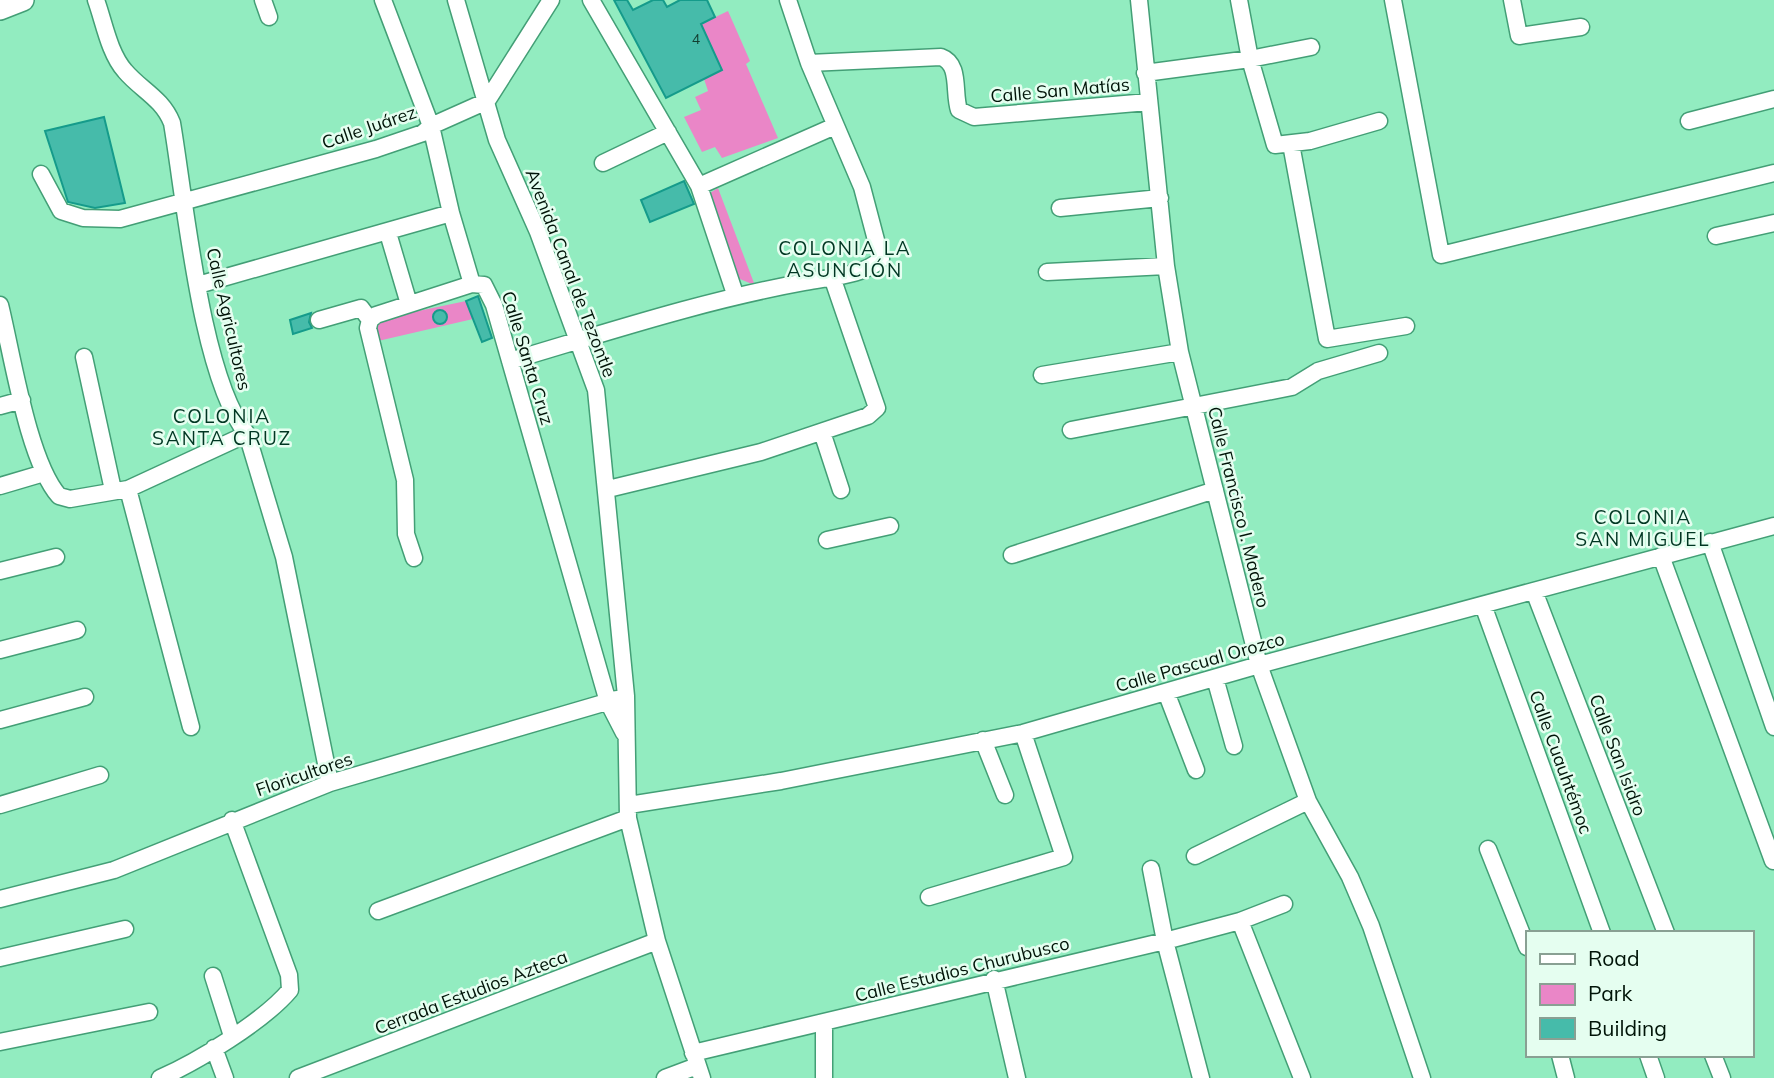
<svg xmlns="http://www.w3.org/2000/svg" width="1774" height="1078" viewBox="0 0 1774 1078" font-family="Mulish,sans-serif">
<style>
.green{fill:#ea86c7}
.building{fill:#46bbaa;stroke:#159b8b;stroke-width:2}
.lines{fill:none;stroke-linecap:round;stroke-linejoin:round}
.minor-casing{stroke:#439f76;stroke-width:19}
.major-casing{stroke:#439f76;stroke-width:24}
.minor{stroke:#fff;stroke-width:16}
.major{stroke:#fff;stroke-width:21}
.labels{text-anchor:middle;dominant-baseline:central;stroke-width:5;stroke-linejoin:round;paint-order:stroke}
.number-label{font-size:14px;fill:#123e30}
.street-label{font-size:18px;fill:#001408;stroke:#e5fef0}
.neighbourhood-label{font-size:19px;letter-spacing:2px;fill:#003622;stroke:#e5fef0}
</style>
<rect width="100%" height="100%" fill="#92ecc0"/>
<path class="green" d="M728 11 750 61 746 64 778 138 722 158 715 147 702 152 684 117 701 110 695 97 708 91 704 79 722 70 701 24Z
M718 188 754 283 752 284 735 277 708 201 710 193Z
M466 301 473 319 378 341 375 327 385 318Z"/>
<path class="building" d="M614 0H627L633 10 653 0H663L667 7 680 0H707L715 17 701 24 722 70 666 98Z
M104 117 125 203 95 208 68 202 45 131Z
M684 181 694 204 650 222 641 200Z
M478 296 492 338 482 342 466 301Z
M433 317a7 7 0 1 1 14 0a7 7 0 1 1-14 0Z
M311 313 309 322 312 328 293 334 290 320Z"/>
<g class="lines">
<defs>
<path id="minor" d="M96 0C104 22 109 53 125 71 141 90 162 98 172 123 185 199 201 378 247 434L284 557 330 783
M263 0 269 17
M383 0 431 126 451 213 472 284 484 285 494 305 608 702 624 733
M456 0 497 140 538 232 596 390 626 696 628 818 657 941 702 1078
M591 0 699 186 735 294
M1139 0 1166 266 1180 352 1259 665 1308 801 1350 877 1371 926 1422 1078
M1239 0 1250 59 1275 145 1310 141 1379 121
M1393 0 1441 255 1774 173
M1512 0 1519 36 1581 27
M809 63 941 57C961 64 953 93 959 110L974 117 1148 102
M1145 73 1250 59 1311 47
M1689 121 1774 99
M1291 144 1327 339 1406 326
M603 163 668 132
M41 174 61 211 83 218 120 219 376 149 423 133 431 126 487 101 551 0
M699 186 835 126
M1060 208 1160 198
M388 233 409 304
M1716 236 1774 223
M1047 272 1166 266
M198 285 451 213
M0 305C12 353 28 461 59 496L70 499 128 489 247 434
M319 320 361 308 370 320
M370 320 368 328 405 480 406 534 414 558
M370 320 376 315 472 284
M84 357 113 490
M510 361C608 332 705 300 805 282 829 277 864 276 881 259L862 187 809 63 788 0
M1042 375 1180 352
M0 406 22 400
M1071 430 1292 387 1318 371 1379 353
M822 432 841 490
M0 486 44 473
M128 489 191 727
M608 489 761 452 868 416 877 408 832 277
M827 540 890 526
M1710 542 1774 727
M1012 555 1215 490
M1661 556 1773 861
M0 571 56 557
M1534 591 1666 933
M1483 605 1602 933
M0 650 77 630
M1215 678 1234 746
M1166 692 1196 770
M0 720 85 697
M983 740 1005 795
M0 805 100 775
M629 805 781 781 1023 733 1259 665 1774 526
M1488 849 1527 947
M1195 856 1308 801
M1151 869 1165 941 1201 1078
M929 897 1064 857 1023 733
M0 899 114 870 330 783 617 699
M378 911 628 818
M1240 921 1302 1078
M0 958 125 929
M213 976 232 1036
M994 979 1017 1078
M0 1042 149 1012
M214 1048 225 1078
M693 1053 1165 941 1240 921 1284 904
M1560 1055 1566 1078
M1648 1055 1656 1078
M1713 1055 1722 1078
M160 1078C197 1062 264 1021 290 990L289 975 232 820
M298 1078 657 941
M665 1078 697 1066
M824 1078V1023"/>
<path id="major" d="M0 9 23 0"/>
</defs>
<use href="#minor" class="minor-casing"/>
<use href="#major" class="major-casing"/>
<use href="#minor" class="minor"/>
<use href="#major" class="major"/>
</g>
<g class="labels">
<g class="number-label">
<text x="696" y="39">4</text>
</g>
<g class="street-label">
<text transform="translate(1060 90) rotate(-5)">Calle San Matías</text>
<text transform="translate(369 127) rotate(-19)">Calle Juárez</text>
<text transform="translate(571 273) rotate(69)">Avenida Canal de Tezontle</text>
<text transform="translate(229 319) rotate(77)">Calle Agricultores</text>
<text transform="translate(528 358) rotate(73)">Calle Santa Cruz</text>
<text transform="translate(1239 507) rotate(76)">Calle Francisco I. Madero</text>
<text transform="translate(1200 662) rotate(-16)">Calle Pascual Orozco</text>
<text transform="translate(1618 755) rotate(69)">Calle San Isidro</text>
<text transform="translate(1561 762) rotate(70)">Calle Cuauhtémoc</text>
<text transform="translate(304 774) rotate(-19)">Floricultores</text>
<text transform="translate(962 969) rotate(-14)">Calle Estudios Churubusco</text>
<text transform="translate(471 992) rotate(-21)">Cerrada Estudios Azteca</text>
</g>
<g class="neighbourhood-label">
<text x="845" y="248">COLONIA LA<tspan x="845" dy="22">ASUNCIÓN</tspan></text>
<text x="222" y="416">COLONIA<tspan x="222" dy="22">SANTA CRUZ</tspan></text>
<text x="1643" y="517">COLONIA<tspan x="1643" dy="22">SAN MIGUEL</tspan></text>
</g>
</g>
<rect x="1526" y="931" width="228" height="126" fill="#e5fef0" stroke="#89a093" stroke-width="2"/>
<rect x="1540" y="954" width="35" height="10" fill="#ffffff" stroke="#89a093" stroke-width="2"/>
<text x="1588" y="966" font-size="21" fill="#001408">Road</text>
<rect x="1540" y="984" width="35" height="21" fill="#ea86c7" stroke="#89a093" stroke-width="2"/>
<text x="1588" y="1001" font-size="21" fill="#001408">Park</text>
<rect x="1540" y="1018" width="35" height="21" fill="#46bbaa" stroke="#89a093" stroke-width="2"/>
<text x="1588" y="1036" font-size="21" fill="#001408">Building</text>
</svg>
